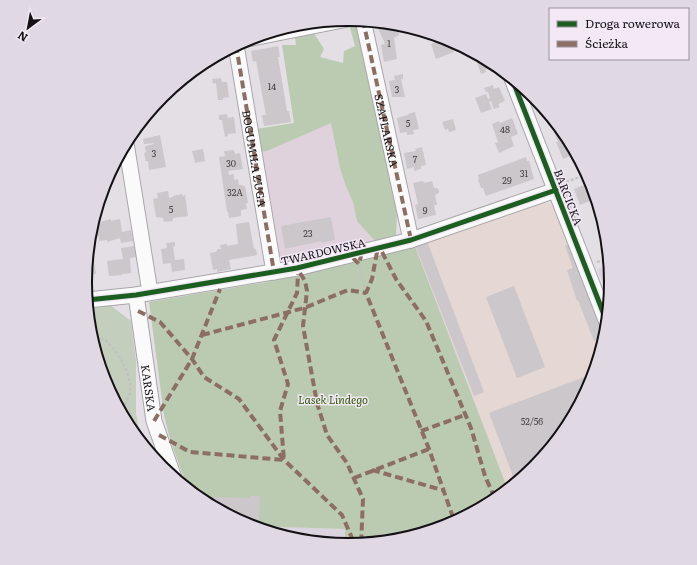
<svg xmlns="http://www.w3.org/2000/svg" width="697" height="565" viewBox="0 0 697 565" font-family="Literata,serif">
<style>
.commercial{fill:#e5d7d3}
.built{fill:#dcd3e0}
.education{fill:#e0d2dc}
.green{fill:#c3cebc}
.forest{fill:#bbcbb1}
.building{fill:#cbc7cb}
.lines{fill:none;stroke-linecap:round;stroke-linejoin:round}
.lane-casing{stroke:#a9a6ab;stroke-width:9}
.street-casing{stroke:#a9a6ab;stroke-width:17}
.path{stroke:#c1bfc2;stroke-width:2;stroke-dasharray:3 2;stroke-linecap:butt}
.lane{stroke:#fbfafb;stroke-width:7}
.street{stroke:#fbfafb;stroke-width:15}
.quiet{stroke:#8d6e63;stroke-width:4;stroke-dasharray:8 4;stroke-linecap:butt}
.cycleway-casing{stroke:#f2e9f5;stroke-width:8}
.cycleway{stroke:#1b5e20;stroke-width:5}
.labels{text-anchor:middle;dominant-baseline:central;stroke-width:3;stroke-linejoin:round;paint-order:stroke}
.number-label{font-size:9px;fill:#454246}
.street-label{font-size:11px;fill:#141115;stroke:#f2e9f5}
.park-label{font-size:11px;font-style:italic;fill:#2f570a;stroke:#f2e9f5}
.rim{fill:none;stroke:#141115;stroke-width:2}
</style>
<rect width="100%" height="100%" fill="#e3dfe5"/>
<path class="commercial" d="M543 201 556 207 570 244 602 349 592 384 567 429 535 469 508 490 414 244Z"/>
<path class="built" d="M610 264 612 283 610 303 597 269Z
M249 526 345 529V546L297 541Z"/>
<path class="education" d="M375 110 397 212 396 235 326 253 283 262 276 257 258 152 267 151 340 118Z"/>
<path class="green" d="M110 305 131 321 136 361V413L140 436 146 449 129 429 105 383 90 334 88 309Z"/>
<path class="forest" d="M349 24H356L358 26 397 212 396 235 375 241 357 221 353 202 345 184 340 168 331 123 267 151 258 152 256 129 294 123 282 45H296L295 37 313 32 324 49 320 57 343 63 344 51 355 46Z
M414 244 508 490C478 516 439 532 400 541 384 544 365 544 348 546H345V529L249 526 202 501 188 490 170 439 164 415 149 302 267 282Z"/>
<path class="building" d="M384 23 398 24 399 35 394 38 397 59 384 62 381 45 385 44 378 28 385 27Z
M447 38 449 39 454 52 436 59 431 44Z
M278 46 280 57H278L287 111H289L291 122 264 126 262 115H266L256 61 253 62 251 51Z
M474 52 489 60 492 67 485 70 486 72 481 74 475 57 473 58 471 53Z
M403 74V79H401L405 97H392L389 81 395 80 394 76Z
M221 78 222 82H227L229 97 223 98V100H218L216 83 213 84 212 79Z
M493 85 494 89 499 87 505 101 498 104 500 107 494 109 491 101 489 102 492 109 481 113 475 98 486 94 488 99 490 98 488 92H486L484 88Z
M542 105 548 112 556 122 549 124Z
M415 112 419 129 413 130 414 134 407 135V132L400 133 397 118 408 115V114Z
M227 114 228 118 234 117 236 133 228 134V136L225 137 222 120H219V115Z
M512 118 518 134 511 137 514 146 499 153 495 143 498 142 492 124 499 121 500 123Z
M453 119 456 130 449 132 448 129 445 130 442 122Z
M562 129 568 136 577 153 563 159 556 142H558L554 132Z
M160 135 166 167 149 170 148 161H146L144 153 146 152 145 146 154 144V143L144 144 143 139Z
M422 147 426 165 421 166V169L414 171V167L407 169 404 153 416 151 415 149Z
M203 149 205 161 195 163 192 151Z
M234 150 235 154 240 153 243 169 228 171 229 175 234 174V180L238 179 239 185H242L243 186H245L248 203H246L247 209 241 210V216L229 218 228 212H227L219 157 225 156 224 151Z
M526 157 527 161H529L534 179 486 196 483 188H481L478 180 479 179 478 175Z
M423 181 424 183 432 181 434 188H437L439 190V193L435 195 437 205H434L436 215 418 219 415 205 418 204 413 183Z
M591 182 597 198 580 205 574 189Z
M168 191 169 198 173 197V196L182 194 183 196 185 195 188 216 173 218V221L164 222 163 218 156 217 153 199 158 198 157 193Z
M598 201 603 219 601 220 595 202Z
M331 217 335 240 321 243V241L285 249 281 226Z
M111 219V221L120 219 122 232 131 230 133 241 121 243 120 238 107 242V240L99 241V237L94 233 95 228 97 227 96 223Z
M249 222 254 249H256L257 255 229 260 231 269 217 272V269L213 270 210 253 216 252 218 249H221L220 245 227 244V246L238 244 236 224Z
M427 241 484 392 474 396 415 245Z
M175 242V246L173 247 175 260 184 259 185 270 172 272 171 263 163 264 161 249 167 248 166 243Z
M570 244 606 337 594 341 578 300 577 301 567 270 573 268 565 246Z
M134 246 136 257 130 258 131 273 122 274V275L109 276 107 261 123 259 121 248Z
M88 251H92L96 274 86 275Z
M610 264 612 283V286L604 266Z
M514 286 545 367 517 378 486 297Z
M595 373 592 384 567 429 535 469 516 484 489 413Z
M250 496H260L259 520H236L214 508V497L250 498Z"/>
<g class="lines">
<defs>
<path id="lane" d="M155 460 168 461"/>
<g id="street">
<path d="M363 20 411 240"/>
<path d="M247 39 348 19"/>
<path id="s1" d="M236 45 274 272"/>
<path d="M511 76 608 325"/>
<path d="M126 143 150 292"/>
<path id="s2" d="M136 295 154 421 174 478"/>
<path d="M87 300 136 295 297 268 411 240 556 190"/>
</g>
</defs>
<use href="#lane" class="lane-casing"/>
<use href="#street" class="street-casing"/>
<path class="path" d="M566 182 588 174
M597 262 610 258
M359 265 366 293
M91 337 95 336C98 337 103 339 106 341 118 351 132 376 130 391 129 399 124 405 120 411"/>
<use href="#lane" class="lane"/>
<use href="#street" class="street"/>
<g class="quiet">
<path id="s3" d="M363 20 411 240"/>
<path d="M236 45 274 272"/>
<path d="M377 252 372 279 366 293 429 449 455 523"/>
<path d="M382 252 396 279 426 321 471 428 485 476 496 501"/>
<path d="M353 258 359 264 361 256"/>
<path d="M300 273 305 281 307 291 303 326 317 403 327 435 347 463 363 499 361 545"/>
<path d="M138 311 160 322 192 359 204 377 239 399 284 460 342 515 355 545"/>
<path d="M202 335 304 308 348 290 366 293"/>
<path d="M154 421 192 359 220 289"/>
<path d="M421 431 465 415"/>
<path d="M159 435 190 452 284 460 280 411 288 384 274 340 297 293 298 274"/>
<path d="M372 470 442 490"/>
<path d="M354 478 429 449"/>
</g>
<defs>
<path id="cycleway" d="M511 76 608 325
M87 300 136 295 297 268 411 240 556 190"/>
</defs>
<use href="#cycleway" class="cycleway-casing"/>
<use href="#cycleway" class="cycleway"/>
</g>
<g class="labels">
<g class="number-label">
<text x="389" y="43">1</text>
<text x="272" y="86">14</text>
<text x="397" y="89">3</text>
<text x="408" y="123">5</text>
<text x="505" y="129">48</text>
<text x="154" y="153">3</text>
<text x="415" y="159">7</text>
<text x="231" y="163">30</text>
<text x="524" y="173">31</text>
<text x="507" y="180">29</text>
<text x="235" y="192">32A</text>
<text x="171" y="209">5</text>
<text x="425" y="210">9</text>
<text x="308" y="233">23</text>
<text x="532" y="421">52/56</text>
</g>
<g class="street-label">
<text stroke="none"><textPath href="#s3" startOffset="113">SZAFLARSKA</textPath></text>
<text stroke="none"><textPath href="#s1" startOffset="115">BOGUMIŁA ZUGA</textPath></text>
<text transform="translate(569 197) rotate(69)">BARCICKA</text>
<text transform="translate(323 251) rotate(-13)">TWARDOWSKA</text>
<text stroke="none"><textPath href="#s2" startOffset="94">KARSKA</textPath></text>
</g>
<g class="park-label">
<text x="333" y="399">Lasek Lindego</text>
</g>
</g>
<path d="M0 0H697V565H0ZM92 282a256 256 0 1 1 512 0a256 256 0 1 1-512 0Z" fill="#e0d8e3" fill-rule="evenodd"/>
<path class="rim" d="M92 282a256 256 0 1 1 512 0a256 256 0 1 1-512 0Z"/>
<rect x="549" y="8" width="140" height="52" fill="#f2e9f5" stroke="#99939b"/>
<rect x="557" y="21" width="20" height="6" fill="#1b5e20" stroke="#99939b"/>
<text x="585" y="28" font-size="12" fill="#141115">Droga rowerowa</text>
<rect x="557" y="41" width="20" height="6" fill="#8d6e63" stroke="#99939b"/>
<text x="585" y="48" font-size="12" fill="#141115">Ścieżka</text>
<g transform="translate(28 28) rotate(212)" stroke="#f2e9f5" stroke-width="3" paint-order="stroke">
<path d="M0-3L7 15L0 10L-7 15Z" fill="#141115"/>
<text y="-6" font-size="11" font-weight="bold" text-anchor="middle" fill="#141115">N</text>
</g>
</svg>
